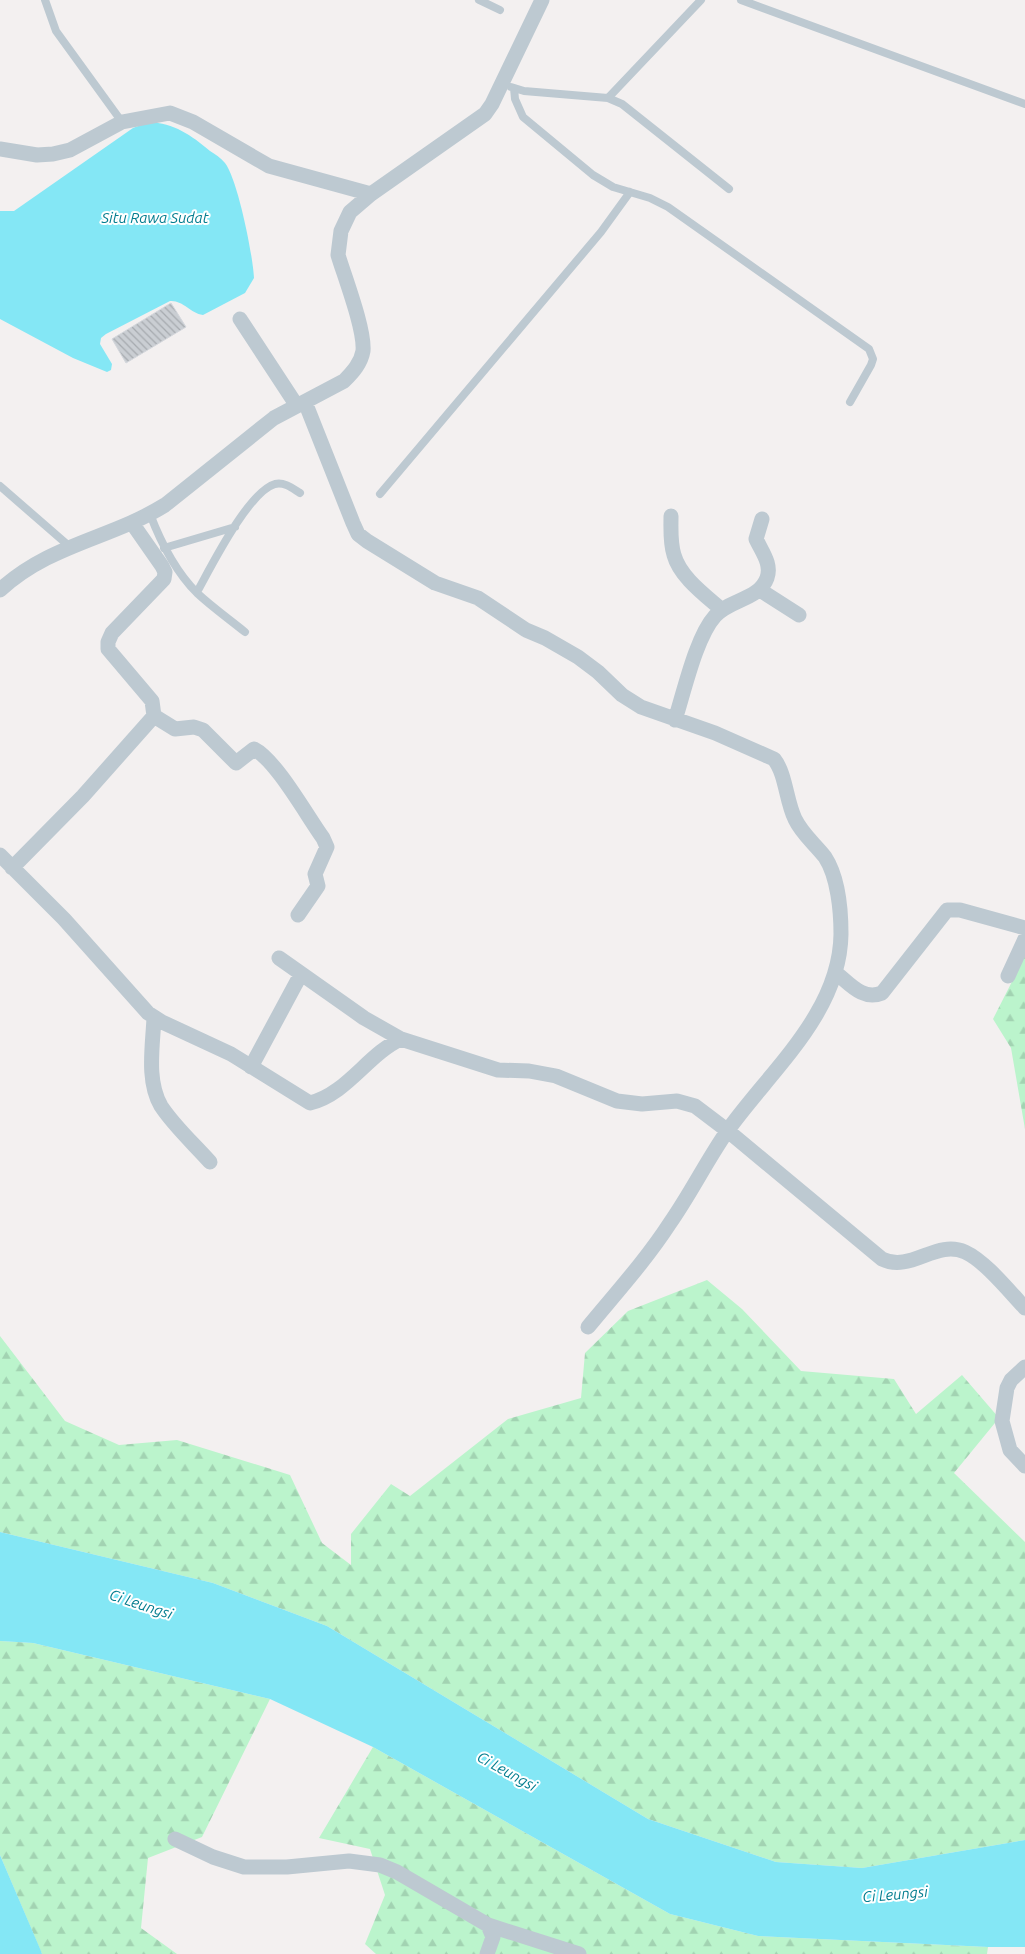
<svg xmlns="http://www.w3.org/2000/svg" width="1025" height="1954" viewBox="0 0 1025 1954" font-family="Ubuntu,sans-serif">
<style>
.forest{fill:url(#forest-firs)}
.water{fill:#84e7f5}
.building{fill:url(#building-back-hatch);stroke:#d4d7dc}
.lines{fill:none;stroke-linecap:round;stroke-linejoin:round}
.lane{stroke:#bdc9d1;stroke-width:8}
.street{stroke:#bdc9d1;stroke-width:15}
.labels{text-anchor:middle;dominant-baseline:central;stroke-width:4;stroke-linejoin:round;paint-order:stroke}
.water-label{font-size:15px;font-style:italic;fill:#047d8f;stroke:#fff}
</style>
<defs>
<pattern id="forest-firs" width="22" height="20" patternUnits="userSpaceOnUse" patternTransform="scale(1.25)"><rect width="22" height="20" fill="#bbf4cc"/><path d="M5 1l3.5 6h-7zM16 11l3.5 6h-7z" fill="#a2d3b2"/></pattern>
<pattern id="building-back-hatch" width="6" height="6" patternUnits="userSpaceOnUse" patternTransform="scale(1.25)"><rect width="6" height="6" fill="#caced3"/><path d="M-1 5l2 2M0 0l6 6M5-1l2 2" fill="none" stroke="#a6aaaf"/></pattern>
</defs>
<rect width="100%" height="100%" fill="#f3f0f0"/>
<path class="forest" d="M1025 956V1129L1011 1048 993 1019Z
M707 1280 742 1309 801 1371 894 1379 916 1414 962 1375 999 1418 954 1473 1025 1542V1840L862 1868 776 1862 648 1819 327 1626 213 1583 0 1532V1336L65 1421 119 1445 177 1440 290 1475 322 1543 351 1565V1534L391 1484 410 1496 508 1419 581 1398 585 1353 628 1311Z
M0 1641 33 1643 270 1699 202 1837 148 1858 141 1928 177 1954H42L0 1855Z
M373 1747 670 1914 758 1936 988 1947 987 1954H376L365 1944 385 1895 370 1849 319 1838Z"/>
<path class="water" d="M149 122C174 123 191 135 210 151 215 154 221 158 225 163 238 180 253 256 254 278L245 293 203 315C190 313 183 300 170 301L106 334 101 338 100 344 112 364 111 370 107 372 73 358 0 319V211H14L133 128Z
M0 1532 213 1583 327 1626 648 1819 776 1862 862 1868 1025 1840V1947H988L758 1936 670 1914 373 1747 270 1699 33 1643 0 1641Z
M0 1855 41 1951 42 1954H0Z"/>
<path class="building" d="M171 303 186 327 126 363 112 339Z"/>
<g class="lines">
<path class="lane" d="M45 0 56 31 122 122
M479 0 500 10
M741 0 1025 104
M511 87 524 91 608 98 622 104 729 189
M514 88 515 99 523 117 593 175 613 187 650 198 668 207 869 349 873 359 871 365 850 402
M608 98 701 0
M0 486 69 546
M380 494 601 232 630 192
M150 514C161 543 175 571 197 593 212 607 229 619 245 632
M164 548 235 527
M197 592C211 567 248 492 275 484 285 482 292 488 300 493"/>
<path class="street" d="M0 149 37 155 53 154 70 150 122 122 170 113 193 122 269 166 371 194
M240 319 297 406
M305 402 353 523 358 534 367 541 435 583 478 598 526 630 545 638 578 657 598 672 622 695 641 707 715 733 774 759C786 774 786 801 795 819 802 834 815 844 825 857 838 877 841 911 841 934 840 1013 770 1071 728 1130 707 1160 691 1193 670 1223 646 1260 616 1293 588 1327
M671 516C671 529 670 543 674 555 680 577 705 595 722 610
M0 590C50 544 110 539 165 505L274 418 344 381C353 372 361 363 363 351 365 330 345 278 338 255L341 231 350 212 371 194 485 114 492 104 542 0
M760 590 799 615
M154 716 175 729 194 727 203 730 236 763 254 749C276 760 307 816 323 838L327 847 315 874 318 886 298 915
M675 720C684 692 696 637 715 616 730 599 759 600 767 578 772 564 762 552 756 539L762 519
M0 855 64 919 148 1013 162 1022 231 1054 310 1103C347 1094 368 1054 401 1039L498 1070 529 1071 556 1076 617 1101 642 1104 677 1101 695 1106 728 1131 882 1259C911 1273 936 1239 965 1252 985 1261 1009 1291 1025 1308
M12 868 83 796 154 716 152 701 108 649V642L112 633 164 579 165 572 162 566 132 523
M279 958 364 1018 401 1039
M835 972C850 984 863 1001 882 993L947 910H960L1025 928
M1008 976 1025 939
M154 1017C153 1045 146 1080 161 1106 174 1126 194 1144 210 1162
M251 1067 301 974
M1025 1367 1011 1380 1007 1388 1002 1421 1010 1450 1025 1466
M175 1839 213 1857 244 1867H287L349 1861 380 1865 397 1872 488 1925 579 1954
M487 1954 493 1937 488 1925"/>
</g>
<g class="labels">
<g class="water-label">
<text x="155" y="217">Situ Rawa Sudat</text>
<text transform="translate(141 1604) rotate(18)">Ci Leungsi</text>
<text transform="translate(507 1771) rotate(29)">Ci Leungsi</text>
<text transform="translate(895 1894) rotate(-5)">Ci Leungsi</text>
</g>
</g>
</svg>
